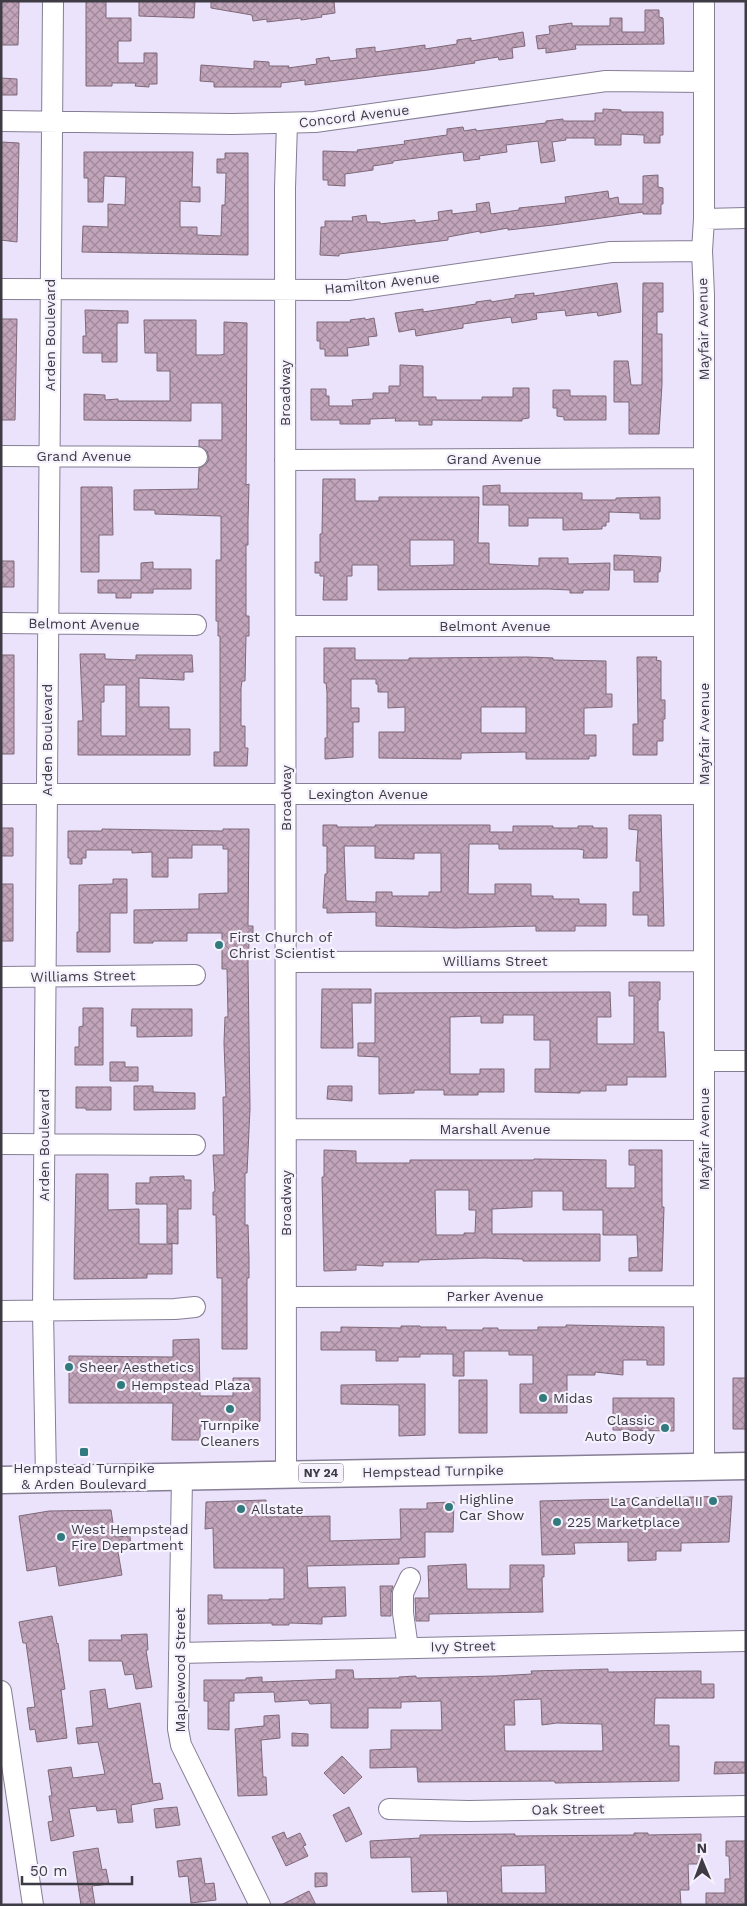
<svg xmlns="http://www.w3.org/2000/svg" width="747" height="1906" viewBox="0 0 747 1906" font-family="'Work Sans',sans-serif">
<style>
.building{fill:url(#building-cross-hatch);stroke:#7e6878;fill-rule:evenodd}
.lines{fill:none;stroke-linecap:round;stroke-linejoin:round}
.minor-casing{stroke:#867e95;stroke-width:22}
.major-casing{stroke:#867e95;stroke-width:29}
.minor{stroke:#fff;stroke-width:20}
.major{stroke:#fff;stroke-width:26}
.poi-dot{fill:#317b7e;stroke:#f6f2fd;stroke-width:2}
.labels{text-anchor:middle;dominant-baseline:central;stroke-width:4.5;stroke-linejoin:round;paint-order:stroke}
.shield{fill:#f6f2fd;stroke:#75727c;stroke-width:1}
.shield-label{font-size:12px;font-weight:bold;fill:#3e3b45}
.street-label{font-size:14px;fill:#3e3b45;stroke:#f6f2fd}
.poi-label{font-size:14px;fill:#3e3b45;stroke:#f6f2fd;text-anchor:start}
</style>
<defs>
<pattern id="building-cross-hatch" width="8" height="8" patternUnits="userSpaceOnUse" patternTransform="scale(1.25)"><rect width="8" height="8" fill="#c2a5ba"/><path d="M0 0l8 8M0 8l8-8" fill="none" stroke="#9f8899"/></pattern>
</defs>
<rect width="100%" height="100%" fill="#ebe2fc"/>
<path class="building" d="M1 1H19L18 45H1Z
M86 1H106V18H131V41H118V63H144V53H157V84H149V87L135 86 136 83H112V86H86Z
M139 1H195L194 18 139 16Z
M211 1H334L335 13 321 15 322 17 301 20V18L267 22V19L253 21 252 15 211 8Z
M645 10H659V17L663 18 664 44 575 45 576 49 546 53V48L538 49 536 36 550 34 549 26 572 23V26H610V18H622V32H645Z
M523 32 525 46 512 48 513 58 499 60 498 57 474 61 475 63 428 70 305 85V80L281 83V87H214V82L200 81 201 65 254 69V61L269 62V66H289L288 68 317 64 316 59 329 57 330 61 357 58 356 49 375 47V52L425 45V49L457 44V40L471 38V41Z
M1 78 17 79V95H1Z
M603 109 621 110V112H663V135H660V143H644V135L621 134V145H595V138H565L566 140 552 142 555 161 541 163 538 141 506 145 507 152 479 156 480 159 464 161 463 152 393 161V163L373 166V170L345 174V186L328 185V180H323V151L358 152 357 150 405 144 404 141 447 135V129L463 127 464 131 476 129V131L546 123V121L563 119V121H595V113H603Z
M1 142 19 143 17 242 1 240Z
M84 152H193L192 187H200V202L180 201V227H197V235L221 236 222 205H225L226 173H217V159H225V153H248V255L82 252 83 226 108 227V204L125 205 126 177 104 176 103 202H88V178H84Z
M658 175V187L663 188V204H661V214H643V212L553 225 508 230V228L480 233V231L448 237V240L339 254V256L320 255 321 227H325V221H353L352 217 366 215 367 222H380V224L415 220V223L439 220 438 212 452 210V214L477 211 476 204 489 202 491 214 519 210V208L566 203 565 197 608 191 609 199 618 197 619 204H643V176Z
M617 283 621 312 598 316 597 312 566 316 565 310 536 313 537 319 512 323 511 317 463 324V328L416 336 415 329 399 332 395 313 423 309V312L476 304V302L491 300V302L515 298V295L534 293V296Z
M643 283H663V312H657V334H662V384L659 434H629V402H614V361H628L631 385H642Z
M85 310 128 311V323H117V362H102V353H83V336H86Z
M365 318V320L374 318 377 336 368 337 369 345 347 348 348 356H325V349H320V341H317V322H351L350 320Z
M1 319H17L15 420H1Z
M144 320H196V355H221L224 354V322L247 323 246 485 249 484 248 521V545H246V616H249V636H246L245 681H242L241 688V726H245V748H248L247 766H214V752H220V636H218V621H216V560H221V516L155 514V510H134V490L198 489 199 468 207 463 209 458 207 451 199 446V440H222V403H191V421L84 420V394L105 395V400L118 399V401H170V371H157V353H145Z
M400 365 423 366V397H436V400H482V397H513V388H529V418L522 419V421L432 420V425H419V421H395L396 418 370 419V424H340V420H311V389H326V396H329V406H353L352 400 373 399V393H389V386H400Z
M553 390H570V396H606V420H564V417L557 416V408H553Z
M323 479H355V501H379V497H479L478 543H489V564L539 566V558H568V564L610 563 609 590H583V593H570V590L548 589 378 590V565H352V576H347V600H323L324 576H320V573H315V562H320V534H322ZM410 540H454V565L410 566Z
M500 485V493H582V500H616V498L660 497V519H640V513L609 512V522H606V526H602V529L563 530V518H528V526H509V505H483V486Z
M81 487H112L113 535H99V572H81Z
M614 555 661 557 660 572H658V582H634V570H614Z
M1 561H14V587H1Z
M153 562V569H191V589H153V593H131V598H116V593H98V580H141V563Z
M324 648H355V660H409V658H429L527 657 553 658V660L606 661V694H612V707L584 708V735H596V756H589V759H526V752L461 753V759L379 758V732H405V707L388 708V692H378V684H376V679H351V708H359V722H353V757L325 759V738H327V692L326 683H324ZM481 707H526V733H481Z
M80 654H105V659L136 660V655H192L193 672H184V680L139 678V707H169V729H190V755H78V721H83ZM104 685H126V736H101V702H104Z
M1 655H14V754H1Z
M637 657H657L656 660 661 661V700H665V719H663V741H657V755H633V724H638Z
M629 815H661L664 926H648V915H633V892H640V861H636L638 830 629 829Z
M323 825H337V827H375V825H490V832H513V826H553V828H578V826H593V828H607V858H583L584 850 578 849H499V844H469L468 894H495V884H531V896H553V899H579V904H606V926H575V931H536V926L455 928 376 926V912L327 913V908H323L325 874H327V846H323ZM344 846H375V858L414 859V853H441V892H429V896H392V892H376V902L346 901Z
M1 828H13V856H1Z
M102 829 223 831V829H249L248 926H253V943H249L248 963 250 1108 247 1173H245V1225H248L249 1258V1278H247V1349H222V1278H217L216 1215H213V1192H215L213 1155H224L223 1097H226L224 1043 225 1017H228L227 969H222V933H187V941H153V943H134V910L199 909V894L228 893V849H223V845H192V858H168V877H152V852L132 853V850H86V858H82V864H70V858H68V831H102Z
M113 879H127V913H110V952H77V932H79V885L113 884Z
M1 884H13V941H1Z
M629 982H660V1000H658V1032H664L666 1077H627V1085H606V1091H580V1093L535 1092V1069H550V1040H534V1015H503V1023H481V1016L450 1017V1074H480V1069H504V1092H478V1095H444V1090H414V1093L379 1094V1057L358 1056V1043H375V993L610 992 611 1017H597V1044H634V996H629Z
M322 989H371V1003H352L353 1048H321Z
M83 1008H103V1065H75V1047H79V1027L83 1026Z
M132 1009H192V1036L137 1037V1026H131Z
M110 1062H125V1067H138V1081H110Z
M134 1086H153V1092L195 1093V1109L134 1110Z
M328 1086H352V1101L327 1099Z
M76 1087H111V1110H86V1108H76Z
M324 1150 356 1151V1163H410V1160H534V1159L606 1160V1188H635V1165H629V1150H662V1207H664L662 1271H629V1258L638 1257 637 1235H603V1210H563V1191H532V1207L492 1209V1234H600V1261H523V1259L484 1258 419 1260V1262H383V1266L356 1265V1270L324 1271 322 1177H324ZM435 1190H469V1210H476L475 1233H464V1235H436Z
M76 1174H108V1210L139 1209V1244H172V1274H147V1278L74 1279Z
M184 1176V1180H191V1209H178V1244L167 1243V1204H136V1183H150V1177Z
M566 1325 664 1327V1365H647V1360H623V1375L595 1372V1375H567V1413H520V1384H533V1355H509V1351H464V1376H453V1354H420V1357H398V1361H376V1350H321V1332H341V1327L401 1328V1326H420V1327H446V1330H483V1328H498V1330H538V1327H566Z
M199 1339 200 1396H233V1378H260V1421L255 1426H200V1440H172L173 1403H69V1356L173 1357V1340Z
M733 1378H746V1429H733Z
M459 1380H487V1433H459Z
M398 1384H425V1435L399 1436V1405L341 1404V1385Z
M613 1398H674V1431L613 1430Z
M732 1496 729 1542 681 1543V1551H656V1560L628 1561V1542L574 1543 575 1554 542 1555 540 1501Z
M266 1500V1517L330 1516V1541L401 1539 400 1509H427V1503L454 1502 453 1532H425V1557L399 1558V1564L307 1566 308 1588 345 1587 346 1616 322 1617V1624L289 1623V1625H272V1623L208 1624V1595H222V1600H269V1599H284V1568H214L213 1528 205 1529 206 1502Z
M111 1510 115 1537 130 1536 131 1550 118 1552 122 1575 59 1586 56 1566 27 1571 19 1516 49 1511Z
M466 1564 467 1589H510V1565H544V1577H542L543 1612 429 1614V1621H416L415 1598H429L428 1566Z
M380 1586H393L391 1593V1616H381Z
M52 1616 57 1644 58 1643 65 1689 61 1690 67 1738 37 1742 35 1729 30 1730 27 1708 35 1707 26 1643H23L19 1622Z
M147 1634 148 1650H146L152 1687 136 1689 133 1674 125 1675 122 1661H89V1640H122L121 1635Z
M608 1669V1672L701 1671V1684H714V1698H655L654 1725H669V1746H679V1781L555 1783V1781L418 1782 417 1767 370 1768V1750L391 1749V1730H442L441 1701 401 1702V1708H368V1728H331V1703L310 1704 308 1700 275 1702 274 1692 234 1693V1701H229V1730L208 1729V1701H204V1680H246V1678L262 1677V1682L336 1679V1670H353L354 1679 399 1678V1677L416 1676V1678L496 1676 532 1674 531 1671ZM541 1699 542 1725 557 1723 602 1724 603 1751H505L504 1725H515L514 1700Z
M105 1689 108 1709 140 1703 153 1784 160 1783 163 1799 131 1805 133 1822 118 1823 116 1809 97 1811 96 1806 69 1809 74 1836 51 1841 48 1822 53 1821 49 1796H52L48 1770 71 1767 73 1778 105 1774 98 1742 78 1744 76 1728 93 1726 90 1691Z
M279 1715 280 1738 261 1740 263 1777H266L267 1795 238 1796 235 1729 264 1726V1716Z
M292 1733 308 1734V1746H292Z
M342 1756 362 1777 344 1794 324 1773Z
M715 1762H746V1773L714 1774Z
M177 1807 180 1825 156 1828 154 1809Z
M349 1807 362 1834 346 1842 333 1815Z
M284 1832 287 1839 300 1833 306 1845 303 1846 308 1856 286 1866 272 1837Z
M634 1833H648V1835L701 1834V1864H688L689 1890H680L681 1905H448L447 1891 412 1892 411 1857 371 1858 370 1841 420 1838V1835L515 1834V1836L634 1835ZM545 1865 546 1893H502L501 1866Z
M726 1841H746V1905H706V1893H725V1879H730L729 1856H726Z
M98 1848 102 1870 106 1869 109 1884 92 1886 95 1905H81L73 1852Z
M201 1858 205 1884 214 1883 216 1900 191 1903 188 1876 179 1877 177 1861Z
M315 1873H327V1886L315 1887Z
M309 1891 316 1905H281Z"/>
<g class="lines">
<defs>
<path id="minor" d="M704 1V219L702 251 704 295V1466
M1 121 232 124 315 122 606 81 704 82
M704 219 746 218
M1 289 348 290 611 252 702 251
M1 456 197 457
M285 460 704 458
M1 623 196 625
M286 626H703
M1 794H704
M286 962 704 961
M1 977 195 975
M704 1061H746
M286 1129 704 1130
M1 1144 195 1145
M286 1297 704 1296
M1 1311 175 1309 195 1307
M286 1474 285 188 287 123
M182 1476 178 1729 181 1745 260 1905
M46 1478 43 1311 53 1
M408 1648 403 1613V1593L410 1578
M179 1653 746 1641
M1 1691 33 1905
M389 1809 469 1811 746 1806"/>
<path id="major" d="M1 1480 746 1466"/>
</defs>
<use href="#minor" class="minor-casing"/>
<use href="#major" class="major-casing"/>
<use href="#minor" class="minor"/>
<use href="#major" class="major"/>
</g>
<g class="poi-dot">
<circle cx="219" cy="945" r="5"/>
<circle cx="69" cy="1367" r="5"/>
<circle cx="121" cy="1385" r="5"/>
<circle cx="543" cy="1398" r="5"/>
<circle cx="230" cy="1409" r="5"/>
<circle cx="665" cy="1428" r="5"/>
<rect x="79" y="1447" width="10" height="10" rx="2.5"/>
<circle cx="713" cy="1501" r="5"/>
<circle cx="449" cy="1507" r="5"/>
<circle cx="241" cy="1509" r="5"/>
<circle cx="557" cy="1522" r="5"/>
<circle cx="61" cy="1537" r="5"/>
</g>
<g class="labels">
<rect class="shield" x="298.5" y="1463.5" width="45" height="19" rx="4"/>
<g class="shield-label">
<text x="321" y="1473">NY 24</text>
</g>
<g class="street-label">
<text transform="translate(354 116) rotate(-7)">Concord Avenue</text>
<text transform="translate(382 283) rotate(-6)">Hamilton Avenue</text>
<text transform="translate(703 329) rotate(-91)">Mayfair Avenue</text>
<text transform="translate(50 335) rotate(-90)">Arden Boulevard</text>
<text transform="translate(285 393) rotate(-90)">Broadway</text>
<text x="84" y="456">Grand Avenue</text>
<text x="494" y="459">Grand Avenue</text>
<text transform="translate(84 624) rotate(1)">Belmont Avenue</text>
<text x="495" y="626">Belmont Avenue</text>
<text transform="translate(704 734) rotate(-90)">Mayfair Avenue</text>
<text transform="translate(47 740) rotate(-90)">Arden Boulevard</text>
<text x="368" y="794">Lexington Avenue</text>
<text transform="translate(286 798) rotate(-90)">Broadway</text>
<text x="495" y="961">Williams Street</text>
<text transform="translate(83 976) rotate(-1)">Williams Street</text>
<text x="495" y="1129">Marshall Avenue</text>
<text transform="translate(704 1139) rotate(-90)">Mayfair Avenue</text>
<text transform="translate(44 1145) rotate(-90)">Arden Boulevard</text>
<text transform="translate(286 1203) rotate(-90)">Broadway</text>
<text x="495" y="1296">Parker Avenue</text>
<text transform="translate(433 1471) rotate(-1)">Hempstead Turnpike</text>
<text transform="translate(463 1646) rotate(-1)">Ivy Street</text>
<text transform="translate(180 1670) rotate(-90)">Maplewood Street</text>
<text transform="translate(568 1809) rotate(-1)">Oak Street</text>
</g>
<g class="poi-label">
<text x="229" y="937">First Church of<tspan x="229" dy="16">Christ Scientist</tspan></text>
<text x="79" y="1367">Sheer Aesthetics</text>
<text x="131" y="1385">Hempstead Plaza</text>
<text x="553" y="1398">Midas</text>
<text x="655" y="1420" text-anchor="end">Classic<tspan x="655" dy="16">Auto Body</tspan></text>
<text x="230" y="1425" text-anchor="middle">Turnpike<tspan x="230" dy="16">Cleaners</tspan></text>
<text x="84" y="1468" text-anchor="middle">Hempstead Turnpike<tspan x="84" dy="16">&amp; Arden Boulevard</tspan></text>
<text x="459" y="1499">Highline<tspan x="459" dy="16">Car Show</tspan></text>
<text x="703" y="1501" text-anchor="end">La Candella II</text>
<text x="251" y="1509">Allstate</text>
<text x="567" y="1522">225 Marketplace</text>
<text x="71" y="1529">West Hempstead<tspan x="71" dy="16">Fire Department</tspan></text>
</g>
</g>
<rect width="747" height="1906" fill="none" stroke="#3e3b45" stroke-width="5"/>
<g transform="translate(702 1861) rotate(359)" stroke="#f6f2fd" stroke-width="4" paint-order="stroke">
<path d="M0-4L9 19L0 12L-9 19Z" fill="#3e3b45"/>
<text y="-8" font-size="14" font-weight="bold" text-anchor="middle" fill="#3e3b45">N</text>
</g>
<path d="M22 1876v8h110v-8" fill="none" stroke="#3e3b45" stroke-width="2.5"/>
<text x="30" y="1876" font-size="15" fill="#3e3b45" stroke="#f6f2fd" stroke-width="4" paint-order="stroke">50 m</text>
</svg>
